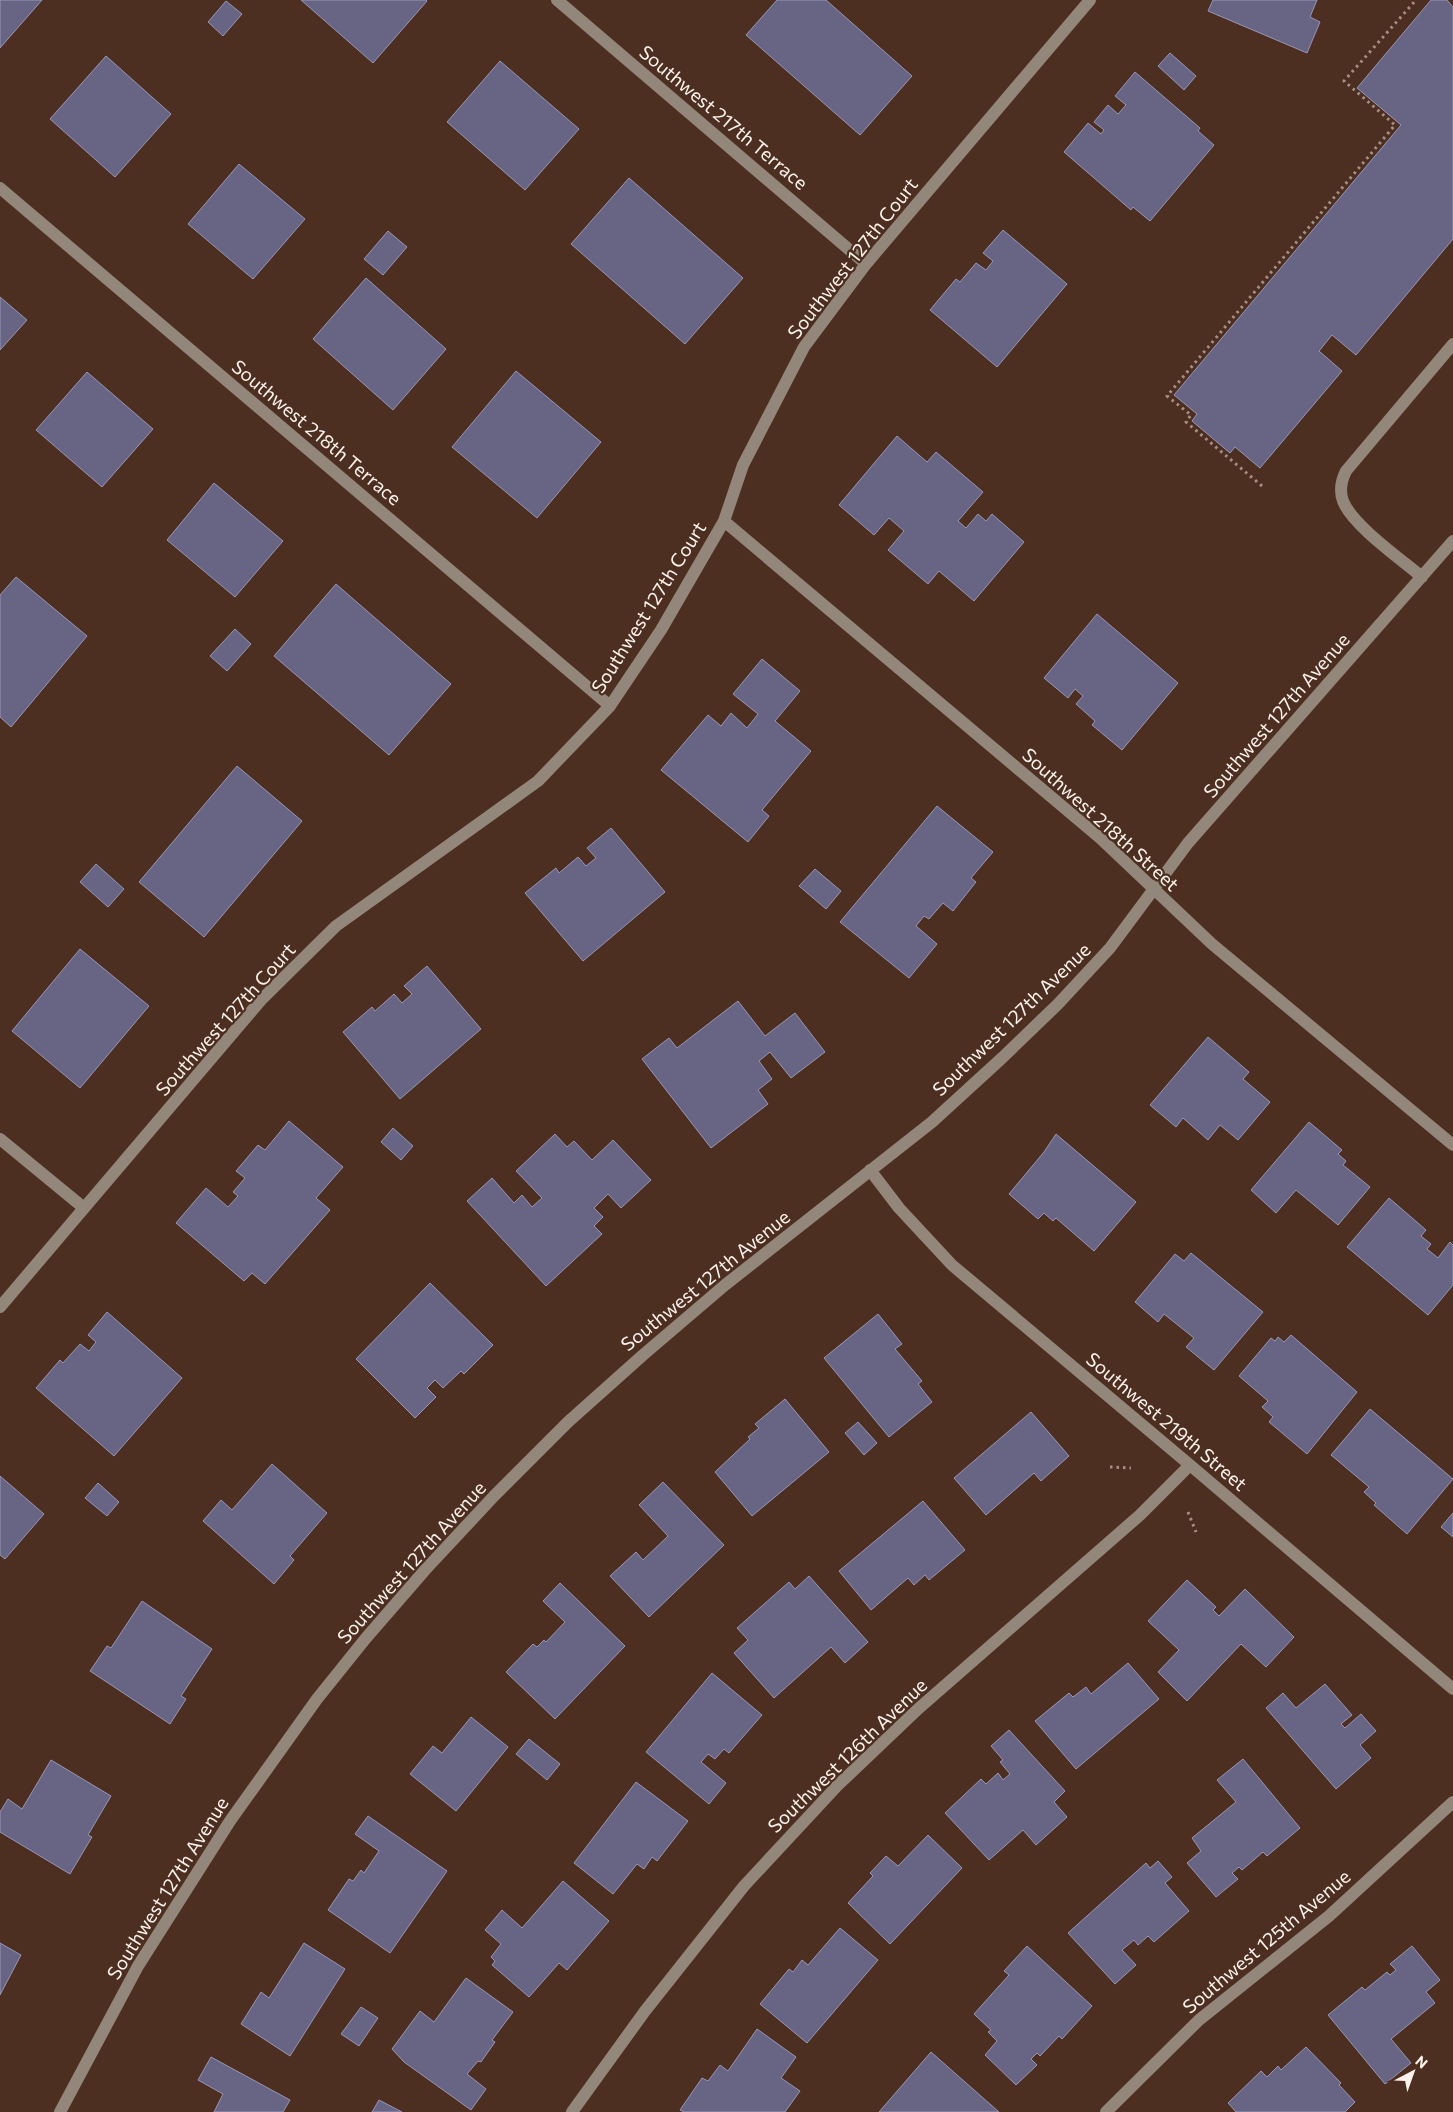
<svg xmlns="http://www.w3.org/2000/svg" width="1453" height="2112" viewBox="0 0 1453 2112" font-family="Commissioner,sans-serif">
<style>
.building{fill:#686484;stroke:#9895b6}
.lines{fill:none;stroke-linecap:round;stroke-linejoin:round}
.path{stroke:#a59087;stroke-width:3;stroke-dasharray:2.5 4;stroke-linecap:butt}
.minor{stroke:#93867b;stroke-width:12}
.labels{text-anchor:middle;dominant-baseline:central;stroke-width:4.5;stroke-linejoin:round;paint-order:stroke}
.street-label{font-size:19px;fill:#fdf1ec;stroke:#4d2f21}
</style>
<rect width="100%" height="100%" fill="#4d2f21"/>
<path class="building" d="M0 0H42L0 48Z
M301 0H426L427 1 373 63Z
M777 0H826L912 76 860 135 746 35Z
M1213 0H1317L1310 17 1320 22 1307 53 1208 11Z
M1431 0H1447L1453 7V239L1356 355 1332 335 1319 351 1342 371 1260 468 1235 447 1230 453 1192 421 1197 414 1174 395 1401 125 1357 88Z
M226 1 242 14 223 36 208 22Z
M1170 53 1196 76 1184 90 1158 66Z
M106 56 171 114 115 177 50 119Z
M500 61 579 129 525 190 447 122Z
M1135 72 1200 128 1198 131 1214 145 1150 221 1133 207 1131 210 1064 152 1088 123 1101 134 1104 130 1094 122 1108 105 1118 114 1126 105 1115 96Z
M239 164 305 219 253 279 188 224Z
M629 178 743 278 685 344 571 244Z
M1003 230 1067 284 997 367 930 310 956 279 960 282 976 263 986 270 993 261 983 253Z
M388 231 407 247 383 275 364 259Z
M366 278 446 349 393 410 313 339Z
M0 297 27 320 0 350Z
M516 371 601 442 537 518 452 447Z
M87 372 153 429 102 487 36 430Z
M897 436 927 462 936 452 983 492 958 521 966 528 978 514 986 521 992 514 1024 542 974 601 939 571 928 584 888 550 904 531 889 518 874 535 839 505Z
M214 483 283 541 235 597 167 540Z
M16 577 87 636 11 727 0 717V595Z
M336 584 451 684 389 755 274 656Z
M1097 614 1178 683 1122 750 1092 725 1095 721 1076 704 1083 696 1075 689 1068 698 1044 678Z
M235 629 251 644 227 671 210 656Z
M762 659 800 691 775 721 811 751 762 810 769 816 748 842 661 770 708 715 721 726 731 713 747 728 758 714 733 694Z
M237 766 302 821 204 937 139 882Z
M937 806 993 852 971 878 976 882 953 911 943 903 929 919 924 916 916 926 937 944 909 978 840 922Z
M611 828 665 892 583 961 525 893 556 868 559 873 578 857 586 866 596 858 587 848Z
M96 864 124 889 108 907 80 882Z
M815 869 841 891 826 909 799 886Z
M80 949 149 1006 80 1088 12 1031Z
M427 966 481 1029 400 1099 343 1032 372 1007 375 1011 394 994 402 1003 412 994 404 986Z
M738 1001 765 1036 795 1013 825 1052 791 1078 770 1052 759 1061 772 1079 758 1090 768 1104 711 1148 642 1059 669 1038 677 1048Z
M1208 1037 1249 1072 1243 1079 1270 1102 1238 1140 1220 1125 1208 1140 1183 1118 1176 1127 1150 1105Z
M289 1121 343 1167 316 1198 330 1210 265 1284 252 1273 244 1281 176 1223 206 1188 228 1207 238 1196 233 1192 245 1178 236 1171 258 1145 265 1150Z
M1309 1122 1342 1150 1338 1154 1346 1161 1343 1165 1370 1187 1338 1225 1296 1190 1276 1213 1251 1190Z
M393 1128 413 1146 401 1160 381 1142Z
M555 1134 567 1147 574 1141 592 1160 613 1140 651 1180 621 1208 608 1194 594 1208 603 1217 594 1226 602 1234 546 1286 467 1201 492 1178 514 1203 522 1195 532 1207 542 1198 516 1171Z
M1056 1134 1136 1202 1094 1251 1056 1218 1053 1221 1044 1213 1038 1219 1009 1194 1044 1152Z
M1389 1198 1426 1230 1421 1236 1431 1244 1427 1249 1438 1258 1450 1242 1453 1245V1285L1428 1315 1347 1247Z
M1191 1253 1263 1312 1214 1370 1186 1347 1194 1338 1164 1314 1158 1322 1135 1302 1175 1254 1184 1261Z
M430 1283 493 1345 464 1374 461 1371 443 1388 435 1380 427 1388 436 1397 415 1418 356 1359Z
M107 1312 182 1378 114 1456 36 1388 60 1360 63 1363 80 1344 89 1351 96 1342 88 1335Z
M878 1314 902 1344 895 1349 922 1381 918 1384 932 1402 889 1437 824 1358Z
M1291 1335 1357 1392 1307 1454 1269 1422 1273 1417 1262 1407 1268 1401 1239 1376 1271 1338 1275 1341 1278 1337 1284 1342Z
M785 1399 829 1452 752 1516 715 1472 750 1439 748 1437 759 1428 755 1424Z
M1370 1409 1453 1479 1407 1534 1374 1505 1376 1503 1364 1492 1369 1487 1331 1455Z
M1031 1412 1069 1456 1041 1481 1034 1473 986 1515 954 1478Z
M858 1422 877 1443 864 1455 845 1433Z
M272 1464 327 1513 290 1556 294 1560 274 1584 203 1521 221 1500 232 1510Z
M0 1476 44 1514 5 1559 0 1555Z
M663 1482 724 1545 649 1617 610 1576 636 1552 643 1560 668 1536 639 1505Z
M98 1483 119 1502 107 1516 85 1498Z
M923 1501 965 1550 929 1580 925 1575 914 1585 908 1578 871 1610 839 1571Z
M1453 1513V1537L1441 1527Z
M809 1576 868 1642 845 1663 831 1647 774 1698 734 1653 748 1640 737 1628 789 1582 795 1589Z
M1187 1580 1216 1607 1213 1610 1219 1616 1245 1589 1294 1637 1266 1667 1241 1644 1187 1701 1158 1672 1179 1650 1148 1621Z
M560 1583 625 1646 555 1719 506 1672 533 1644 537 1647 544 1640 546 1642 565 1622 543 1601Z
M142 1601 212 1649 181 1696 186 1699 170 1724 90 1671 107 1646 111 1648Z
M1128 1663 1159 1699 1076 1769 1035 1721 1069 1693 1073 1697 1086 1687 1091 1694Z
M712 1673 762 1715 729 1753 724 1749 715 1759 708 1754 701 1762 726 1783 709 1804 646 1752Z
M1325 1684 1352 1715 1341 1724 1345 1728 1361 1714 1376 1731 1360 1745 1371 1758 1336 1789 1266 1708 1283 1693 1296 1708Z
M471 1717 508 1747 456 1811 410 1774 433 1746 442 1753Z
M1009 1730 1065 1791 1054 1802 1067 1817 1036 1845 1023 1830 989 1860 945 1813 981 1779 986 1784 998 1773 1003 1780 1010 1774 1000 1762 1003 1760 991 1746Z
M529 1739 560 1764 547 1780 516 1754Z
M1243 1759 1300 1828 1267 1856 1263 1852 1242 1870 1239 1867 1232 1873 1238 1879 1216 1897 1187 1863 1201 1851 1192 1838 1236 1802 1217 1780Z
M51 1760 111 1796 88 1835 92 1837 70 1874 0 1832V1812L8 1799 22 1809Z
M636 1782 688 1821 657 1861 652 1857 644 1869 637 1864 613 1894 574 1863Z
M368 1816 447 1871 390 1953 328 1910 349 1879 353 1881 361 1870 364 1873 379 1851 355 1834Z
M928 1835 962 1868 890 1944 848 1903 873 1876 870 1873 886 1856 898 1866Z
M1158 1861 1172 1877 1165 1883 1189 1911 1154 1942 1148 1936 1138 1945 1134 1940 1122 1950 1136 1965 1115 1984 1068 1933 1146 1863 1150 1868Z
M563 1881 609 1921 567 1970 559 1963 529 1997 492 1965 495 1961 491 1957 501 1944 485 1930 502 1910 522 1928Z
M840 1928 878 1960 807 2043 760 2004 789 1969 793 1972 802 1960 808 1965Z
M0 1943 21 1955 0 1995Z
M304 1943 345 1969 290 2056 241 2024 261 1992 269 1998Z
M1027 1946 1092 2006 1062 2039 1059 2036 1040 2056 1037 2053 1031 2059 1037 2065 1016 2085 985 2055 997 2041 988 2032 991 2030 974 2014 1009 1975 1004 1971Z
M1412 1946 1440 1980 1426 1992 1435 2003 1391 2039 1411 2063 1385 2084 1328 2015 1362 1987 1365 1990 1387 1972 1390 1975 1396 1970 1390 1964Z
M466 1978 513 2012 492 2040 495 2042 481 2062 478 2061 467 2074 486 2089 471 2110 404 2062 392 2049 420 2011 434 2022Z
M361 2007 378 2018 359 2046 341 2034Z
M757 2029 796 2057 781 2078 800 2091 785 2112H684L680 2110 702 2078 708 2081 720 2065 728 2071Z
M1306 2047 1341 2083 1339 2085 1355 2102 1345 2112H1236L1228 2103 1261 2071 1267 2077 1278 2066 1281 2070Z
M931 2052 999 2112H879Z
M211 2057 290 2100 283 2112H214L223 2094 198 2080Z
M379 2100 402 2112H372Z"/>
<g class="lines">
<path class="path" d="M1262 486 1186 422 1191 415 1167 396 1395 125 1344 81 1416 0
M1110 1467 1131 1468
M1188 1512 1196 1532"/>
<path class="minor" d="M557 0 866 264
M0 188 610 706
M724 521 1100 838 1212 944 1453 1145
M1422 577C1401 559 1352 525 1343 501 1339 490 1341 481 1346 471L1453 344
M0 1139 84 1208
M870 1170 899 1208 952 1265 1190 1465 1453 1689
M0 1307 261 1000 336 926 538 781 610 706 661 630 724 521 743 465 804 347 866 264 1090 0
M60 2112 138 1966 230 1821 317 1699 366 1638 425 1570 494 1496 568 1422 643 1355 725 1285 932 1122 1002 1058 1058 1004 1110 948 1188 843 1453 541
M572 2112 645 2011 744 1886 837 1786 918 1709 1140 1515 1190 1465
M1106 2112 1199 2020 1329 1916 1453 1802"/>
</g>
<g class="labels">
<g class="street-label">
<text transform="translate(724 117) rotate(40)">Southwest 217th Terrace</text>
<text transform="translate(852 258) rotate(-52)">Southwest 127th Court</text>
<text transform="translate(317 432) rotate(40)">Southwest 218th Terrace</text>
<text transform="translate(648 607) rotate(-58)">Southwest 127th Court</text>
<text transform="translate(1276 715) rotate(-49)">Southwest 127th Avenue</text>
<text transform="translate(1101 819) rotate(42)">Southwest 218th Street</text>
<text transform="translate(225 1019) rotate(-48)">Southwest 127th Court</text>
<text transform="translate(1011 1019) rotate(-44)">Southwest 127th Avenue</text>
<text transform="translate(705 1280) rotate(-39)">Southwest 127th Avenue</text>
<text transform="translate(1167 1421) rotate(40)">Southwest 219th Street</text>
<text transform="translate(411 1562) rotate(-48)">Southwest 127th Avenue</text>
<text transform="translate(847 1755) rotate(-44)">Southwest 126th Avenue</text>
<text transform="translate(167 1888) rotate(-58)">Southwest 127th Avenue</text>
<text transform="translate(1266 1941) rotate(-40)">Southwest 125th Avenue</text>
</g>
</g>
<g transform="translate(1413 2072) rotate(41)" stroke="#4d2f21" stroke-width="4" paint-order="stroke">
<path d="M0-4L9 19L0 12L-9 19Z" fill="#fdf1ec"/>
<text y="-8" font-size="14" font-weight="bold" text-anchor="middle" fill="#fdf1ec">N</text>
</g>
</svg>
